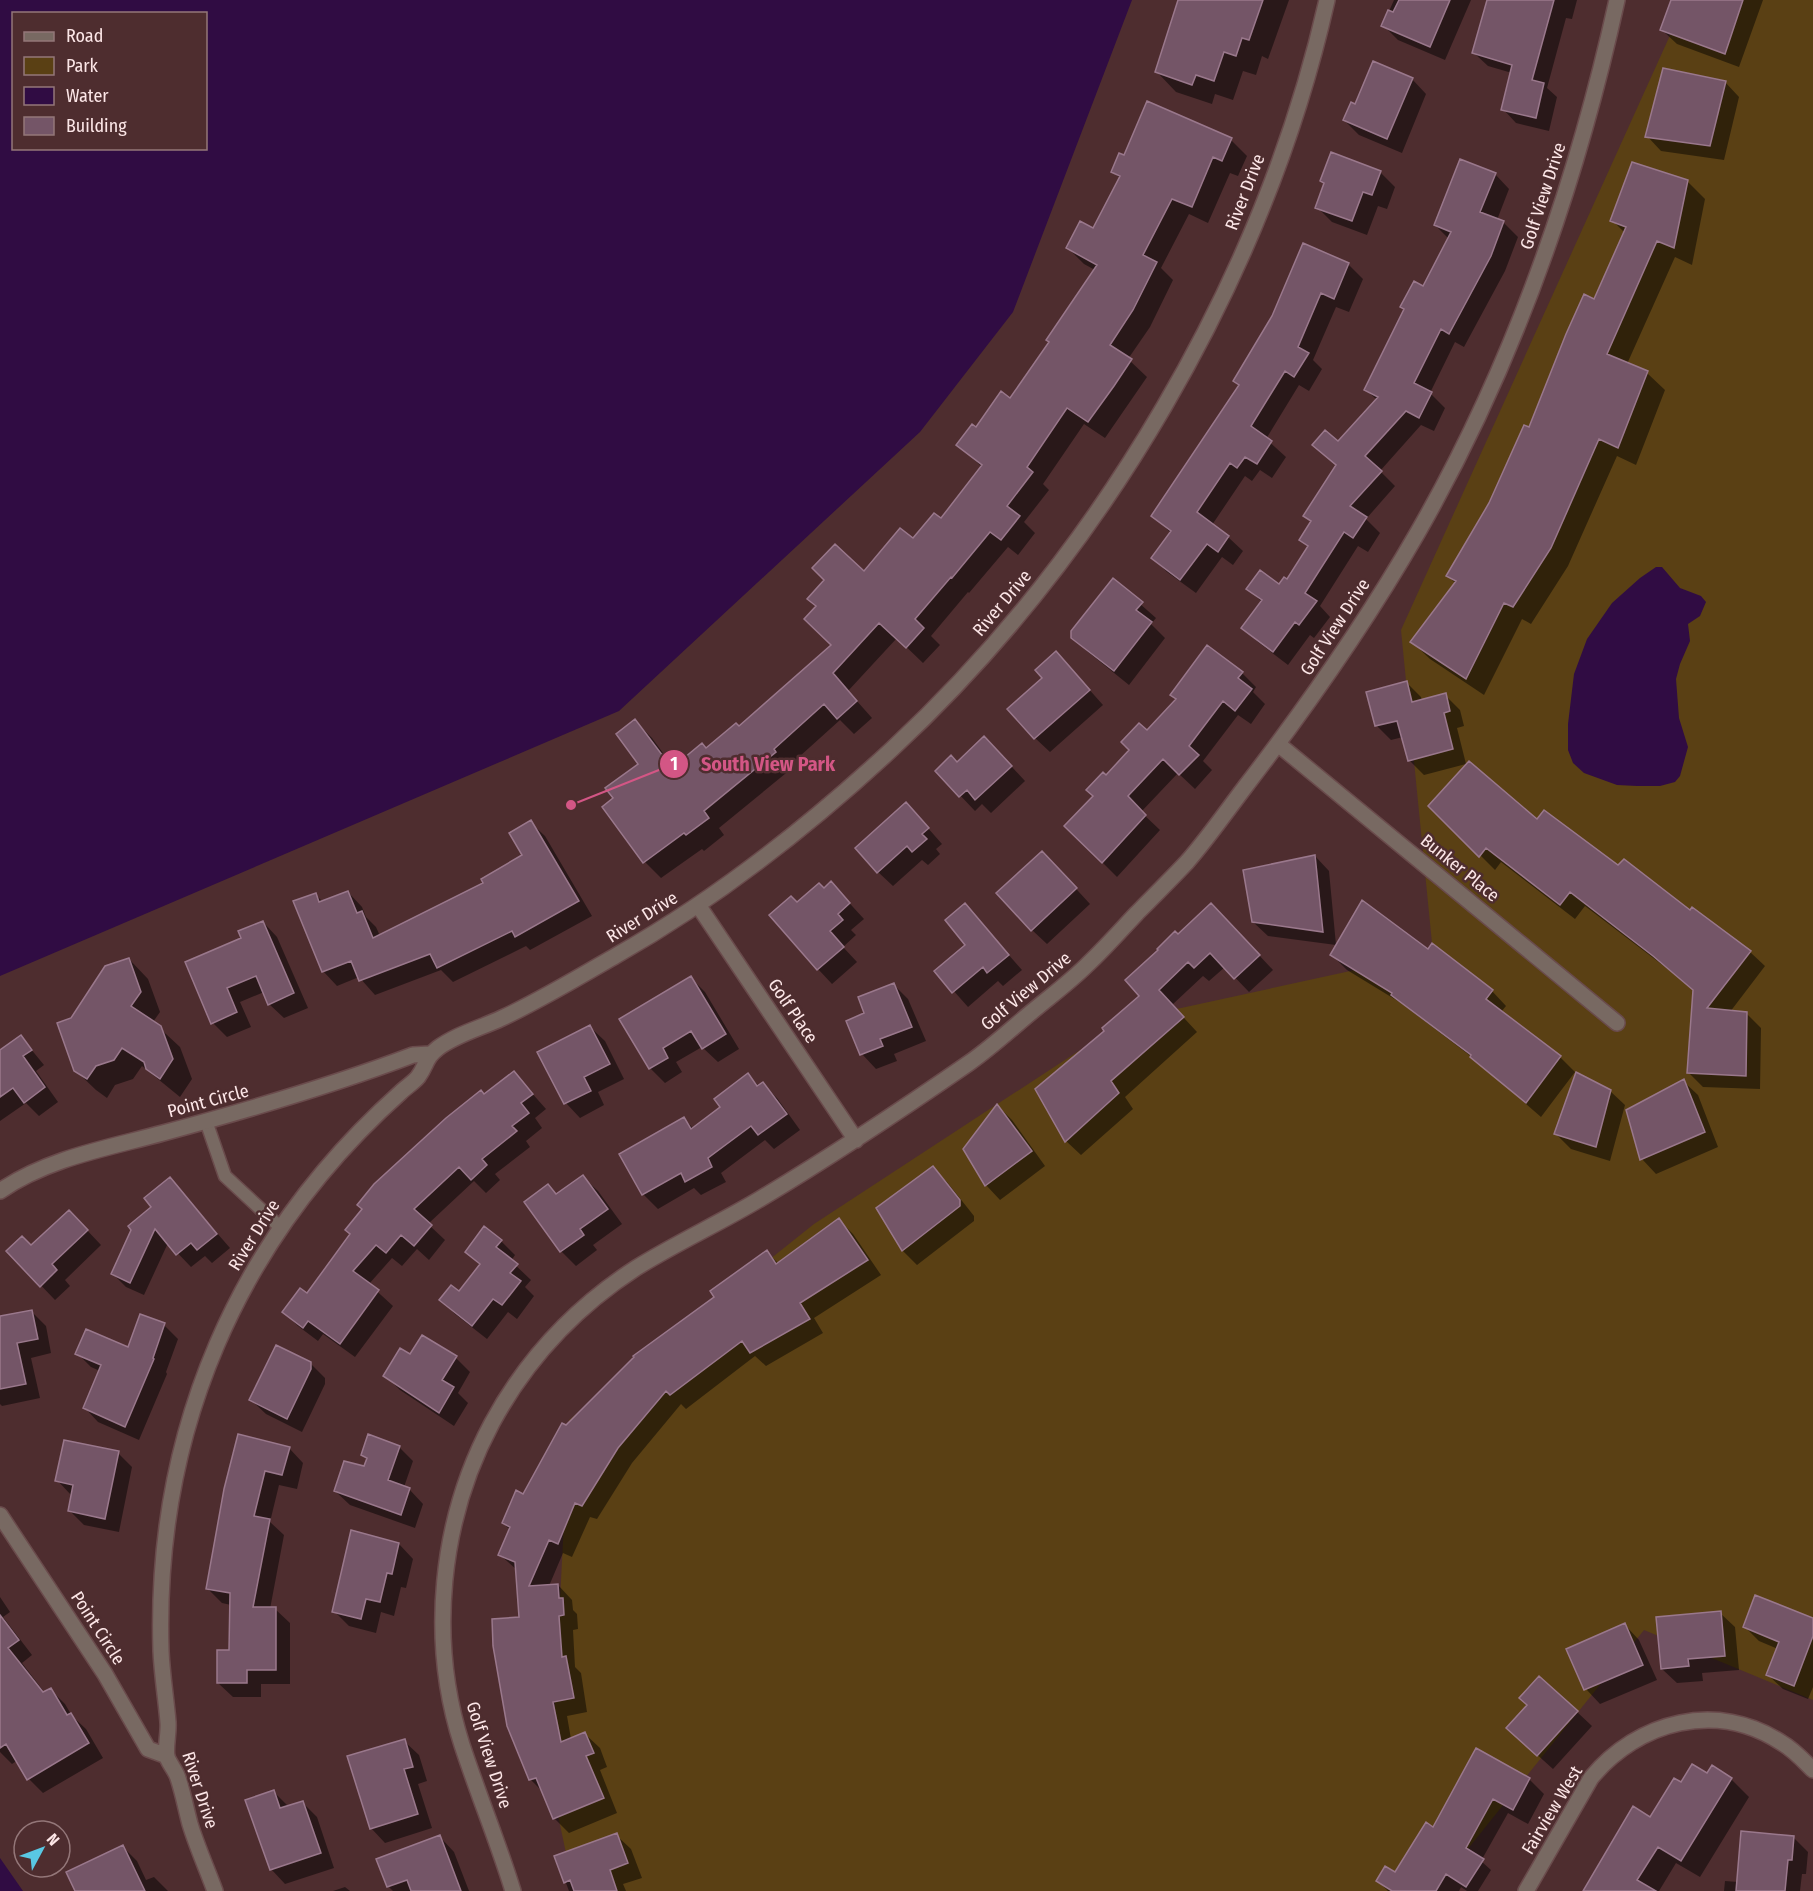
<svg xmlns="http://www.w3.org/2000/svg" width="1813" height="1891" viewBox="0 0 1813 1891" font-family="'Fira Sans Condensed',sans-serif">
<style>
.green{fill:#5a4014}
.water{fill:#300c43;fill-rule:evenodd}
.shadow{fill:#0007}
.building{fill:#745567;stroke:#9a788c;stroke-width:1.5}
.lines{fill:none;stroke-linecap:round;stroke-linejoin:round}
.lane-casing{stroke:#6a4b4c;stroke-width:15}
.street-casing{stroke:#6a4b4c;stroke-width:18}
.lane{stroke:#786962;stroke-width:12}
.street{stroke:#786962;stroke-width:15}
.labels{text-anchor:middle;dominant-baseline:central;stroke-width:5;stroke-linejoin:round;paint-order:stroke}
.street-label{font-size:18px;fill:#fce6e7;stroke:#4e2d2f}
.leader{fill:none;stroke:#d35685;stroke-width:2}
.callout-dot{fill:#d35685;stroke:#4e2d2f;stroke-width:2}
.mark-label{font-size:18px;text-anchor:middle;font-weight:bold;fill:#fff}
.callout-label{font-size:20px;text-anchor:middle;font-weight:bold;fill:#d35685;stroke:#4e2d2f;stroke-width:5;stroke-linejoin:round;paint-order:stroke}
</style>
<rect width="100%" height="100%" fill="#4e2d2f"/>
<path class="green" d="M1686 0H1813V1700L1644 1630 1434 1891H574L551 1782 569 1420 814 1224 1126 1020 1433 953 1401 630Z"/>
<path class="water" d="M0 0H1132L1013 312 920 432 619 711 0 976ZM14 14H206V148H14Z
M1656 567H1662L1680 588 1701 596 1706 602 1700 616 1688 624 1690 641 1680 664 1676 679 1679 718 1688 747 1680 776 1675 782 1660 786H1637L1617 785 1584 773 1573 763 1568 750V724L1574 674 1587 639 1612 603 1640 578Z
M0 1858 23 1891H0Z"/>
<path class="shadow" d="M1179 0H1289L1268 59 1262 56 1256 75 1243 71 1233 100 1215 94 1212 104 1176 92 1157 72Z
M1394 0H1471L1445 60 1398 40 1383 25Z
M1495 0H1577L1572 19 1566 18 1547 88 1557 97 1549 131 1516 123 1503 109 1512 73 1488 66 1474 53Z
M1673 0H1763L1739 67 1677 44 1662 30Z
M1412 79 1426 94 1402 153 1359 135 1344 120 1356 106Z
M1725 82 1739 97 1724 160 1661 151 1647 136Z
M1231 140 1247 156 1238 176 1230 173 1208 223 1189 214 1161 268 1173 280 1150 327 1128 359 1147 377 1105 438 1084 424 1043 484 1049 490 1024 522 1035 533 1018 555 1008 547 969 593 968 592 931 636 940 645 923 663 897 638 848 691 872 718 854 734 840 720 789 766 791 769 719 828 724 835 704 851 702 849 661 878 645 862 604 807 615 799 640 765 635 721 652 738 674 768 739 728 833 645 864 574 941 520 982 467 958 445 1011 400 1050 342 1095 270 1084 264 1068 248 1094 230 1121 179 1113 172 1125 157Z
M1380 172 1395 187 1387 209 1378 206 1367 235 1332 222 1317 207 1325 185 1322 181Z
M1495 174 1509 189 1497 220 1504 223 1518 237 1505 271 1464 347 1455 342 1430 393 1445 408 1434 431 1421 425 1380 471 1395 486 1366 519 1380 533 1368 552 1358 546 1320 606 1330 617 1314 638 1310 635 1288 665 1258 642 1243 628 1262 602 1248 589 1279 586 1287 581 1309 548 1301 540 1312 522 1305 515 1337 466 1329 459 1338 443 1377 400 1366 390 1449 239 1435 225Z
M1687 181 1705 199 1692 265 1675 257 1627 364 1647 373 1665 390 1636 465 1617 456 1568 566 1531 624 1522 619 1484 695 1430 659 1412 642 1456 584 1448 576 1490 504 1595 301 1625 233 1612 220Z
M1348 264 1363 279 1349 312 1336 307 1313 360 1322 369 1309 391 1299 385 1266 439 1286 457 1272 478 1260 470 1252 481 1245 476 1212 525 1228 537 1243 551 1233 565 1222 557 1196 593 1167 572 1153 558 1171 533 1153 516 1240 387 1234 381Z
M1113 580 1156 618 1151 624 1165 638 1129 685 1088 652 1073 637Z
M1070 668 1103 705 1050 752 1035 738Z
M1242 673 1256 687 1253 692 1265 704 1251 724 1238 715 1203 761 1212 770 1195 789 1178 773 1141 812 1160 830 1117 877 1066 826 1095 796 1106 777 1147 732Z
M1407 683 1421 697 1422 701 1445 695 1460 710 1464 726 1457 728 1466 764 1424 775 1409 760 1403 737 1391 740 1377 726Z
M999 753 1025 781 991 813 982 804 975 811 937 771Z
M1431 806 1537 821 1618 867 1750 952 1765 966 1730 1012 1746 1013 1761 1028 1760 1089 1703 1087 1689 1073 1694 991 1669 970 1585 906 1575 919 1501 862 1495 870Z
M920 819 942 844 936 849 940 854 928 865 922 860 893 886 878 872Z
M530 822 545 836 592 916 530 950 526 946 453 982 441 970 375 995 359 977 337 986 323 971 315 894 323 902 348 892 362 907 366 917 376 927 380 936 485 884 524 855Z
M1315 856 1329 871 1336 945 1268 936 1253 922Z
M1056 867 1090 904 1047 944 1032 930Z
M831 883 864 919 851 930 856 935 843 947 857 962 832 984 818 969 797 904 824 889Z
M965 905 1022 970 1003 986 998 981 968 1007 936 971 968 945Z
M1225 919 1273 970 1249 992 1225 967 1209 981 1203 976 1172 1005 1197 1032 1125 1097 1133 1109 1081 1155 1066 1141 1107 1031 1141 996Z
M263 922 277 937 308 1008 284 1018 269 1004 264 992 240 1002 251 1027 227 1037 213 1023 243 939Z
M1428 951 1492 991 1506 1006 1501 1012 1560 1057 1575 1072 1541 1117 1477 1061 1401 1003 1347 970 1332 955Z
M129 959 148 979 160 1012 153 1022 180 1047 192 1079 180 1097 142 1066 133 1079 115 1085 107 1098 96 1090 75 1070 72 1020Z
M691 978 705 992 739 1049 718 1062 702 1047 676 1062 682 1072 665 1083 650 1068Z
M893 984 908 999 926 1041 894 1054 897 1061 876 1069 862 1054 866 1014Z
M590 1027 605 1041 624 1079 598 1092 604 1105 580 1118 566 1103Z
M21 1037 44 1065 36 1071 58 1102 39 1116 26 1103 0 1121V1052Z
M514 1073 546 1109 535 1118 542 1128 526 1141 530 1147 495 1174 500 1180 486 1193 474 1181 428 1224 445 1240 429 1260 417 1249 402 1266 392 1258 369 1284 393 1306 355 1357 323 1334 318 1341 298 1326 284 1312 307 1295 485 1096Z
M748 1075 759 1086 762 1084 777 1098 800 1130 774 1149 765 1140 721 1173 726 1182 701 1195 694 1188 658 1209 643 1194 621 1154 684 1119 694 1129 722 1107Z
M1683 1081 1698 1095 1718 1147 1656 1174 1642 1159Z
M1610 1091 1625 1105 1610 1161 1571 1149 1556 1134Z
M998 1106 1012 1120 1045 1166 1000 1200 986 1185Z
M933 1168 947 1182 974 1216V1221L917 1265 903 1251 878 1208Z
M583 1177 598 1191 622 1224 593 1245 597 1250 576 1266 561 1251 548 1186 557 1195Z
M170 1179 230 1248 212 1263 205 1256 191 1267 168 1243 144 1295 126 1287 113 1274Z
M839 1220 853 1234 881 1275 814 1318 823 1333 766 1366 755 1356 686 1409 681 1404 632 1463 597 1519 590 1517 572 1557 563 1553 549 1586 558 1585 572 1600 573 1610 577 1614 578 1629 573 1630 575 1667 581 1673 587 1712 567 1716 571 1739 585 1734 600 1748 607 1767 600 1770 617 1813 569 1833 554 1818 544 1793 531 1780 509 1726 520 1619 517 1570 499 1554 510 1530 503 1523 524 1495 567 1427 767 1252 779 1264Z
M83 1226 101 1245 65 1280 70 1286 55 1300 8 1251 32 1247Z
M501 1241 515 1255 511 1261 531 1280 525 1287 534 1296 517 1319 508 1312 487 1339 455 1314 441 1300 459 1293 481 1266 467 1252Z
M31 1311 46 1326 51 1353 31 1358 40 1398 2 1406 0 1404V1318Z
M141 1316 164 1325 178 1339 166 1372 167 1374 139 1440 98 1422 85 1408 100 1371 91 1367 77 1353 128 1349Z
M411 1356 456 1358 470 1372 458 1393 468 1403 454 1426 400 1390 385 1375Z
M310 1363 325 1378V1384L302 1432 266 1414 251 1400Z
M399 1447 413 1461 404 1487 409 1489 423 1504 415 1528 350 1505 335 1491 365 1467 368 1460 362 1454Z
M289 1448 303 1463 297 1489 279 1485 270 1522 284 1535 270 1609H275L290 1623V1684H261V1697H233L218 1683 230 1651 231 1605 222 1603 207 1588 226 1489Z
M118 1453 132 1467 119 1532 84 1525 69 1510 71 1495 57 1480Z
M399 1544 413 1559 406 1588 401 1587 394 1616 381 1612 376 1633 349 1626 334 1611Z
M0 1597 10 1612 3 1617 32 1655 22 1663 45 1693 51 1690 65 1704 72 1716 86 1729 103 1758 43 1793 29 1779 18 1760 12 1764 0 1752Z
M1720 1613 1735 1627 1739 1670 1702 1673 1703 1681 1677 1683 1662 1669Z
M1813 1620V1687L1808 1699 1783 1689 1768 1675 1778 1649 1759 1641 1745 1627Z
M1625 1625 1639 1640 1657 1680 1600 1704 1586 1689 1568 1650Z
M1577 1712 1592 1726 1553 1769 1523 1742Z
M404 1741 419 1755 427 1781 418 1784 432 1828 385 1843 371 1828Z
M1477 1750 1530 1780 1544 1794 1528 1824 1508 1813 1481 1861 1491 1870 1478 1891H1467L1461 1887 1459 1891H1388L1378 1881 1395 1874 1433 1829Z
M1712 1768 1731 1779 1749 1797 1700 1877 1676 1863 1659 1891H1585L1681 1784 1707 1775Z
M274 1792 289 1807 302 1802 317 1817 334 1868 285 1884 271 1869Z
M616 1835 631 1849 642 1878 623 1884 626 1891H569L556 1857Z
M440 1837 454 1852 469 1891H393L388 1886Z
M1793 1837 1808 1852 1806 1874H1802L1800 1891H1724L1725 1881 1738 1882Z
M123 1847 137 1861 146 1880 154 1877 168 1891H77Z
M345 1887 350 1891H333Z"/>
<path class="building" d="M1178 0H1263L1249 40 1242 38 1236 56 1224 52 1214 81 1196 75 1192 85 1155 72Z
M1399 0H1450L1430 47 1381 26 1388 10 1393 12Z
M1487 0H1554L1532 80 1544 83 1536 118 1501 110 1512 65 1472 53Z
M1671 0H1743L1725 54 1660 30Z
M1373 61 1413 78 1387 139 1343 120 1351 102 1355 104Z
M1663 68 1726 81 1710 146 1645 137Z
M1147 101 1232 138 1222 161 1213 157 1192 207 1172 199 1143 255 1157 262 1133 310 1110 345 1132 359 1114 386 1088 422 1067 408 1027 467 1033 472 1007 506 1020 516 1001 540 990 532 952 578 951 577 915 619 924 628 906 648 879 623 833 673 857 701 837 719 824 704 774 749 776 752 704 811 709 818 686 835 684 833 643 863 602 807 613 798 605 788 638 764 616 734 635 719 672 768 702 743 706 748 736 723 739 726 831 645 804 619 816 606 807 599 824 580 812 568 835 544 864 571 900 528 913 538 934 513 941 518 982 465 956 445 972 424 976 427 1001 391 1010 398 1049 342 1046 340 1097 265 1066 248 1080 221 1093 228 1120 176 1111 172 1119 153 1124 155Z
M1331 152 1381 171 1372 195 1363 192 1352 221 1315 208 1324 183 1320 181Z
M1460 159 1496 173 1480 212 1504 221 1491 256 1449 334 1441 329 1414 383 1432 392 1419 418 1406 411 1365 456 1382 471 1350 506 1367 517 1353 538 1344 532 1305 593 1317 601 1299 625 1295 622 1273 652 1241 628 1262 600 1246 589 1260 570 1279 584 1284 577 1287 579 1308 546 1299 540 1311 521 1303 516 1336 465 1312 445 1325 430 1338 441 1378 397 1364 390 1404 309 1400 307 1414 281 1423 286 1451 232 1434 225Z
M1632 162 1688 180 1674 248 1657 241 1607 354 1648 371 1618 448 1599 439 1551 548 1513 607 1504 603 1466 679 1410 642 1456 581 1446 576 1489 503 1524 425 1529 427 1566 334 1584 294 1594 299 1626 227 1610 221Z
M1303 243 1349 263 1334 299 1321 293 1298 347 1309 353 1294 377 1285 371 1251 426 1272 441 1257 464 1245 457 1237 468 1230 463 1197 512 1229 536 1218 552 1207 544 1180 580 1151 558 1171 531 1151 516 1239 385 1233 381 1272 316Z
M1113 578 1143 602 1136 610 1152 622 1114 671 1071 638V631Z
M1207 645 1243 672 1238 678 1252 689 1235 711 1223 701 1189 746 1199 755 1179 775 1163 759 1128 796 1146 815 1102 863 1064 826 1093 796 1086 790 1103 772 1106 775 1129 750 1121 742 1139 723 1147 730 1176 699 1170 695Z
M1056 651 1090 690 1034 739 1007 709 1042 678 1035 670Z
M1407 681 1412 702 1446 693 1450 711 1444 713 1453 749 1408 761 1397 721 1375 726 1366 692Z
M984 736 1012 766 975 800 967 790 959 797 935 771 951 755 957 762Z
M1469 761 1537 819 1544 810 1618 865 1624 859 1690 910 1692 907 1751 951 1707 1008 1747 1012 1746 1076 1687 1073 1693 990 1653 956 1570 892 1560 905 1486 848 1479 857 1428 806Z
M906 802 929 828 922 834 927 839 912 852 907 846 877 873 855 848Z
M531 820 579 901 515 937 512 931 437 968 430 954 359 981 351 961 322 972 293 901 316 893 319 902 348 891 357 913 362 911 373 938 483 883 481 879 522 855 509 833Z
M1042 851 1077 888 1031 931 996 893Z
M1315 855 1323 932 1252 922 1243 870Z
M831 881 850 903 838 914 843 920 830 931 844 947 817 970 769 915 791 896 797 902 819 883 824 888Z
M1362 900 1428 949 1432 943 1493 990 1486 999 1561 1056 1526 1103 1470 1057 1471 1055 1391 995 1392 993 1330 955Z
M965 903 1009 955 987 973 983 967 952 993 934 971 965 945 945 920Z
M1211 903 1260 955 1234 979 1210 953 1194 968 1188 962 1159 990 1184 1017 1111 1081 1119 1093 1065 1142 1035 1089 1104 1031 1102 1028 1139 996 1125 980 1158 950 1157 949 1175 931 1178 934Z
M263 921 294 993 268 1005 256 976 227 988 237 1012 211 1024 185 962 241 938 238 931Z
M129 958 141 992 131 1006 161 1026 173 1059 160 1079 146 1069 144 1062 122 1048 114 1060 96 1066 87 1079 74 1071 57 1023 71 1018 105 966Z
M691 976 726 1034 702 1049 691 1031 663 1048 668 1058 649 1069 619 1019Z
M894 983 912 1027 880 1039 883 1046 860 1055 846 1021 864 1013 858 997Z
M590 1025 610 1064 584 1077 591 1091 564 1104 537 1052Z
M21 1035 32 1050 23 1056 45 1087 24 1103 13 1088 0 1097V1050Z
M514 1071 533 1094 521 1103 529 1113 512 1126 517 1131 482 1159 487 1165 471 1180 459 1167 414 1209 432 1225 414 1246 401 1235 386 1253 376 1245 353 1271 379 1290 340 1344 308 1321 303 1328 282 1312 300 1288 307 1293 350 1234 345 1230 362 1209 357 1205 374 1184 446 1118 481 1090 484 1094Z
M1576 1072 1611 1090 1596 1147 1554 1134Z
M748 1073 757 1086 763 1082 787 1114 758 1135 751 1126 708 1158 712 1167 685 1182 681 1173 642 1195 619 1154 684 1117 691 1129 720 1107 714 1099Z
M1684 1079 1705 1132 1640 1160 1626 1110Z
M997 1104 1032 1151 985 1186 963 1149Z
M933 1166 960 1200V1206L902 1251 876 1208Z
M583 1175 608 1209 580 1229 584 1235 560 1252 524 1202 548 1184 556 1194Z
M170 1177 217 1234 197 1250 191 1243 176 1255 155 1229 130 1283 111 1274 131 1230 128 1226 151 1207 144 1198Z
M69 1210 88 1230 52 1264 57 1270 40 1287 6 1251 22 1236 31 1245Z
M839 1218 868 1260 800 1303 810 1319 750 1353 742 1341 670 1395 666 1391 618 1448 582 1506 575 1503 558 1544 549 1540 529 1586 558 1584 559 1598H563L564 1615 559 1616 562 1657 566 1656 574 1698 553 1702 561 1742 585 1732 594 1753 586 1756 604 1798 553 1819 536 1778 529 1780 507 1726 493 1646 492 1619 519 1617 515 1562 498 1555 510 1527 502 1523 516 1490 523 1494 562 1423 566 1425 634 1357 633 1356 714 1297 710 1291 767 1250 776 1264Z
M484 1226 502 1240 496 1247 518 1264 510 1273 521 1281 502 1305 493 1299 472 1326 439 1300 451 1285 459 1291 480 1264 465 1252Z
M32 1310 38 1339 17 1343 26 1384 0 1389V1316Z
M140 1314 165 1323 153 1358 154 1359 125 1427 83 1408 101 1365 75 1354 86 1329 128 1347Z
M422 1335 457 1356 442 1380 454 1387 439 1413 383 1376 400 1348 410 1354Z
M276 1345 311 1362V1369L287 1419 249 1400Z
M238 1434 290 1447 282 1475 265 1471 254 1516 270 1519 253 1607H276V1670H247V1683H217V1650H229L230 1593 206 1589 224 1489Z
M368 1434 400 1446 388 1480 410 1488 401 1515 334 1491 344 1461 364 1466 367 1458 361 1455Z
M64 1440 119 1451 105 1519 68 1511 73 1485 55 1481Z
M351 1530 399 1543 392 1574 387 1573 380 1602 366 1599 361 1619 332 1612Z
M1755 1595 1813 1618V1636L1794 1686 1766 1675 1779 1642 1743 1627Z
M1721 1611 1725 1656 1688 1659 1689 1666 1661 1669 1656 1617Z
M0 1615 19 1640 8 1648 43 1692 51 1688 67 1715 71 1713 89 1743 27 1780 6 1744 0 1748Z
M1625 1623 1643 1665 1584 1690 1566 1649Z
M1539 1676 1578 1711 1537 1756 1506 1728 1527 1705 1519 1698Z
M405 1739 413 1767 404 1769 418 1814 370 1829 347 1756Z
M1476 1748 1530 1778 1513 1810 1493 1799 1466 1848 1484 1859 1466 1887 1446 1874 1436 1891H1392L1376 1881 1385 1866 1395 1872 1426 1822 1433 1827Z
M1692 1764 1707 1773 1712 1765 1732 1778 1681 1861 1658 1847 1637 1880 1656 1891H1583L1633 1806 1650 1817 1674 1778 1681 1782Z
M274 1790 280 1808 303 1801 321 1853 270 1870 245 1800Z
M1741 1831 1794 1836 1792 1860H1788L1785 1891H1736Z
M617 1833 628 1863 610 1870 617 1891H574L570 1880 564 1883 554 1856Z
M440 1835 461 1891H411L407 1880 387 1887 376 1859Z
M123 1845 145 1891H75L66 1872Z"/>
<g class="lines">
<defs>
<path id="lane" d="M206 1121 225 1176 281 1228"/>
<path id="street" d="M1278 744 1617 1023
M698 905 856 1140
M0 1191C48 1158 108 1148 163 1133 248 1110 331 1086 413 1055L430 1054
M0 1515 105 1674 148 1749 167 1756
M215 1891C207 1869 197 1847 190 1824 186 1809 183 1793 178 1778 176 1771 170 1765 167 1757 165 1747 169 1733 168 1722 166 1698 162 1675 161 1651 154 1433 237 1238 401 1092 406 1087 413 1083 418 1077 427 1065 425 1058 438 1048 457 1034 481 1028 502 1018 541 1000 579 977 617 955 716 899 808 827 892 749 1101 555 1264 279 1327 0
M513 1891C498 1842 478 1794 462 1745 428 1640 440 1520 492 1423 526 1360 576 1307 636 1268 676 1243 720 1223 760 1199 832 1156 901 1110 969 1063 992 1047 1012 1028 1034 1010 1052 995 1071 981 1088 964 1105 948 1121 930 1137 913 1154 896 1171 879 1187 862 1208 838 1226 812 1245 787 1308 705 1367 621 1418 532 1513 366 1576 186 1617 0
M1526 1891 1591 1778C1638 1721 1717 1700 1782 1743 1794 1750 1803 1760 1813 1770"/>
</defs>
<use href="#lane" class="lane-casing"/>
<use href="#street" class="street-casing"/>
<use href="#lane" class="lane"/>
<use href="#street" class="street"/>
</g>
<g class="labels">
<g class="street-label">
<text transform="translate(1245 192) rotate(-69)">River Drive</text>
<text transform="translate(1543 196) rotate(-72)">Golf View Drive</text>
<text transform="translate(1002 603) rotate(-50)">River Drive</text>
<text transform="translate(1335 627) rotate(-57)">Golf View Drive</text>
<text transform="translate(1460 868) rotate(39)">Bunker Place</text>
<text transform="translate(642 917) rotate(-32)">River Drive</text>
<text transform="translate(1026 991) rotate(-40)">Golf View Drive</text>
<text transform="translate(793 1011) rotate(56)">Golf Place</text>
<text transform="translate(208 1101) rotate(-15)">Point Circle</text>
<text transform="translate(254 1235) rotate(-58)">River Drive</text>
<text transform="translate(98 1628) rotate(57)">Point Circle</text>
<text transform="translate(489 1755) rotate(72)">Golf View Drive</text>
<text transform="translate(200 1790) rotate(72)">River Drive</text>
<text transform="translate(1552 1810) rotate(-59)">Fairview West</text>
</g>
</g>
<path class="leader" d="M571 805L674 764"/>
<g class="callout-dot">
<circle cx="571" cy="805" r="6"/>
<circle cx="674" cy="764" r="15"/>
</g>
<g class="mark-label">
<text x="674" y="770">1</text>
</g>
<g class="callout-label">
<text x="768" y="771">South View Park</text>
</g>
<rect x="12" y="12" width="195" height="138" fill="#4e2d2f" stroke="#947779" stroke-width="1.5"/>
<rect x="24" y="32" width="30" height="9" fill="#786962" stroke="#947779" stroke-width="1.5"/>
<text x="66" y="42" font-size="18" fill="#fce6e7">Road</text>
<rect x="24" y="57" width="30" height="18" fill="#5a4014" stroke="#947779" stroke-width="1.5"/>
<text x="66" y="72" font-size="18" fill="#fce6e7">Park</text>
<rect x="24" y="87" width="30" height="18" fill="#300c43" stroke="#947779" stroke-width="1.5"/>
<text x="66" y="102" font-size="18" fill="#fce6e7">Water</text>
<rect x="24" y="117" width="30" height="18" fill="#745567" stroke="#947779" stroke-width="1.5"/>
<text x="66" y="132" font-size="18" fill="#fce6e7">Building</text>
<g transform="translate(42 1849) rotate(49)"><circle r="28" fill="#4e2d2f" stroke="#947779" stroke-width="1.5"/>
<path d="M0-4.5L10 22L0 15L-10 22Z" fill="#59c8e4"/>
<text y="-9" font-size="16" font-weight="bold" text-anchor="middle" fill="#fce6e7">N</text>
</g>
</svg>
